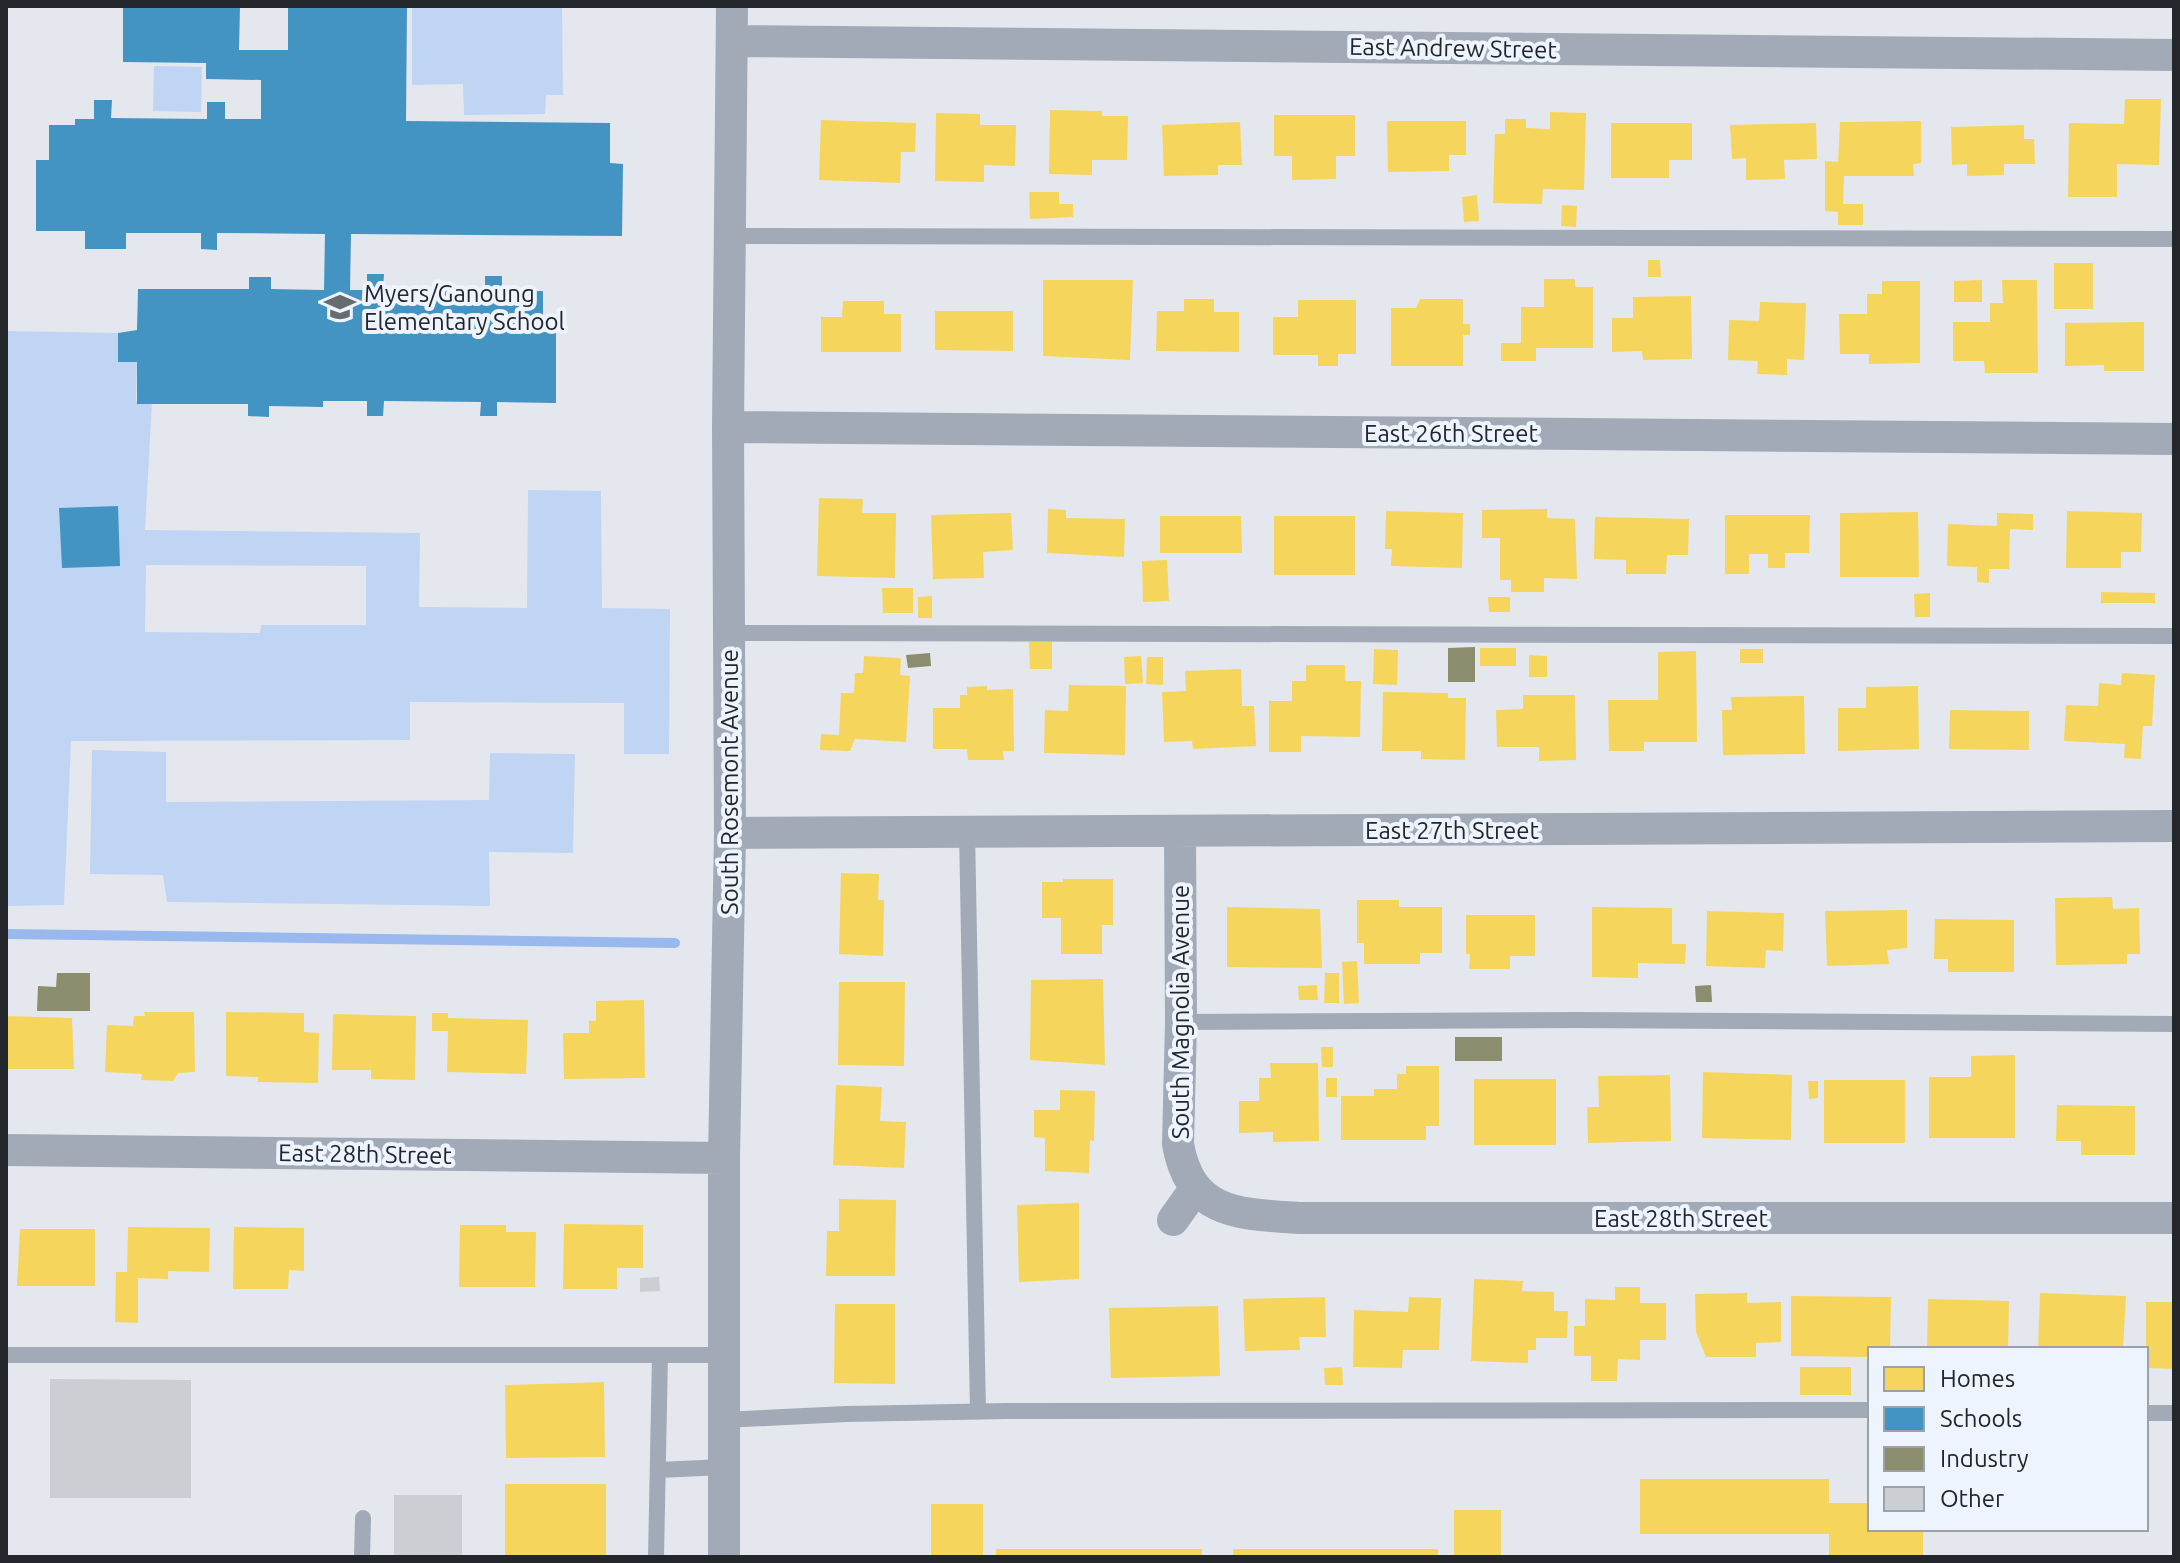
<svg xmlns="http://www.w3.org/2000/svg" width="2180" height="1563" viewBox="0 0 2180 1563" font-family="Ubuntu,sans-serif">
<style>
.green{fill:#c0d4f4;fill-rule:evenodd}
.homes{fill:#f6d55c}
.schools{fill:#4393c3}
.industry{fill:#8c8c6e}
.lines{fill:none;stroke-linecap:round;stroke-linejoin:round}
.stream{stroke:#98b8ee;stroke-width:10}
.building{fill:#cbced3}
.lane{stroke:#a2aab8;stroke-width:16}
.street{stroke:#a2aab8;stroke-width:32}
.labels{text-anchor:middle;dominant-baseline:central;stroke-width:8;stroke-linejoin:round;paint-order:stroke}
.street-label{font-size:24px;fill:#23262a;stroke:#eef4fd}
.poi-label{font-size:24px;fill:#23262a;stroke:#eef4fd;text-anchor:start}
</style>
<rect width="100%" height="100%" fill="#e4e8ee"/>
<path class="green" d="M412 6H562L563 95H546L545 114 464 115 463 84 412 85Z
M154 66 202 67 201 112 153 111Z
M6 331 118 333V362H137L136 401 152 402 145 530 420 533 419 607 527 608 528 490 601 491 602 608 670 609 669 754H624V703L410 702V740L71 741 64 905 6 906ZM146 565 366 566V625H261L260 633 145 632Z
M92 750 166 752V802L489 800 490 753 575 754 573 853 489 852 490 906 167 902 163 875 90 874Z"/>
<path class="homes" d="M2125 99H2161L2159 165 2117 164V197H2068L2069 123 2124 124Z
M1050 110 1102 111V116H1128L1127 160H1092V175L1049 174Z
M1550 112 1586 113 1584 190 1543 189 1542 204 1493 203 1495 134H1505V119H1526V128L1550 129Z
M936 113 980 114V125H1016L1015 166 984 165V182L935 181Z
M1274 115H1355V156H1336V179L1292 180V156H1274Z
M821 120 916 123 915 152H901L900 183 819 180Z
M1387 121H1466V155H1449V171L1388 172Z
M1921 121V163L1913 164 1914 176H1844L1843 204H1863V225H1838V212L1825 211V161L1838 162 1840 122Z
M1240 122 1242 165H1218V175L1164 176 1162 125Z
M1611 123H1692V160H1669V178H1611Z
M1816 123 1817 159 1784 160 1785 179 1746 180V158L1732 159 1730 125Z
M2024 125V139H2034L2035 164H2004V175L1967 176V164L1952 165 1951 127Z
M1029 192H1059V204H1073V217L1030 219Z
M1477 195 1479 221 1464 222 1462 197Z
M1562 205 1577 206 1576 227 1561 226Z
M1648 260H1660L1661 277H1648Z
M2054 263H2093V309H2054Z
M1544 279H1575V287H1593V348H1536V361H1501V343H1521V307H1544Z
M1043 280H1133L1130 360 1043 356Z
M1982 280V302H1954V281Z
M2002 280H2037L2038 373H1985L1984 361H1953V322H1990V303H2003Z
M1882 281H1920V363L1869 364V354H1840L1839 314H1867V294H1882Z
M1691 296 1692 359 1643 360 1642 351 1612 352V318H1633V297Z
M1184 299H1214V312H1239V352L1156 351 1157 311H1184Z
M1420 299H1463V324H1470V335H1463V366H1391V308H1416Z
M1298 300H1356V354H1338V366H1318V355H1273V317H1298Z
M843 301H884V314H901V352H821V317H842Z
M1760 302 1806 303 1804 360 1787 359V375L1757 374 1758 361 1728 360 1729 320 1759 321Z
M935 311H1013V351L935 350Z
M2144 322V371H2104V365L2065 366V323Z
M819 498 863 499 862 513H896L895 578 817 576Z
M1048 509 1066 510V518L1125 519 1124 557 1047 553Z
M1547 509V518L1575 519 1577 579 1544 578V592H1511V580H1500V538H1482V510Z
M1386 511 1463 513 1462 568 1391 566 1392 549H1385Z
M2067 511 2142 513 2141 552H2121V568H2066Z
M1918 512 1919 577H1840V513Z
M1011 513 1013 550 983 552 984 578 933 579 931 515Z
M1997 513 2033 514V530L2010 529 2009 569H1989V583L1977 582V567L1947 566 1948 524 1997 526Z
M1725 515H1810L1809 553H1785V568H1768V554H1749V574H1725Z
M1160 516H1241L1242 553H1160Z
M1274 516H1355V575H1274Z
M1595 517 1689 519 1688 555H1667L1666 574H1626V560L1594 559Z
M1167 560 1169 601 1143 602 1142 561Z
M882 588H913V613H883Z
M2101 592 2155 593V603H2101Z
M1930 593V617H1915L1914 594Z
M932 596V618H918V597Z
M1488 597H1510V612H1489Z
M1029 642H1052V669H1030Z
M1480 648H1516V666H1480Z
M1374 649 1398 650 1397 685 1373 684Z
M1740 649H1763V663H1740Z
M1696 651 1697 742H1644V751H1609L1608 700H1658V652Z
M1529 655 1547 656V677H1529Z
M864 656 901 658 900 675 910 676 906 742 855 739 850 751 820 750 821 734 839 735 841 693H854L855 673H863Z
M1141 656 1143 683 1125 684 1124 657Z
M1147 657H1163V685L1146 684Z
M1306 665H1345V681H1361L1360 737 1301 736V752H1269V701H1292V681H1306Z
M1241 669 1242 706H1254L1256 746 1193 749 1192 741 1164 742 1162 692 1186 691 1185 671Z
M2122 673 2155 675 2152 726H2143L2141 759 2124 758 2125 744 2064 741 2066 705 2098 706 2099 683 2121 685Z
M1069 685 1126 686 1125 755 1044 753 1045 710 1068 711Z
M987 686V690L1013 689 1014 751H1003L1004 760H968L967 749H933V708H960V695H967V687Z
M1918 686 1919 749 1838 751V708H1866V687Z
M1383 692 1448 693V698H1466L1465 760 1421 759V751H1382Z
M1523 695H1575L1576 760 1539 761V747H1497L1496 710 1523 709Z
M1804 696 1805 754 1723 755 1722 710H1732L1731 697Z
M1950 710 2029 711V750L1949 749Z
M841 873 879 874 878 900H884L883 956 839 954Z
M1063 879H1113V925H1102V954H1061V918H1042V882H1063Z
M2112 897 2113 909 2139 908 2140 954H2127V964L2056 965 2055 898Z
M1357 900H1399V907H1442V953H1420V964H1364V943H1357Z
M1227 907 1320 909 1322 968 1227 967Z
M1592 907 1672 908V944H1686L1685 964 1638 963V978L1592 977Z
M1907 910V948L1887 950 1889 964 1827 966 1825 911Z
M1707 911 1784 913 1783 951 1766 950 1765 968 1706 966Z
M1466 915H1535V956H1510V969H1469L1470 954H1466Z
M1935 919 2014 920V972H1948V959H1934Z
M1357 961 1359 1003 1344 1004 1342 962Z
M1325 973H1339V1003H1324Z
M1103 979 1105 1065 1030 1060 1031 980Z
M839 982H905L904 1066 838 1065Z
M1317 985 1318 1000H1299L1298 986Z
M644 1000 645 1078 564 1079 563 1033H589V1021H596V1001Z
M144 1012H194L195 1072 178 1073 173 1081 141 1080 142 1074 105 1072 107 1025 133 1026 134 1016H145Z
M226 1012 304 1013V1032L319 1033 318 1083 258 1082V1077L226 1076Z
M432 1013H448V1018L528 1020 526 1074 447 1072 448 1031H432Z
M333 1014 416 1016 415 1080 371 1079V1070H332Z
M6 1016 72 1018 74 1069H6Z
M1321 1047H1333V1067H1322Z
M2015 1055V1138H1929V1077H1971V1056Z
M1270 1063H1318L1319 1141 1273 1142V1132L1239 1133V1101H1259V1078H1271Z
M1406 1066H1439V1126H1426V1140H1341V1096H1374V1089H1397V1074H1406Z
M1703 1072 1792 1075 1791 1140 1702 1138Z
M1670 1075 1671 1141 1588 1143 1587 1107H1599L1598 1076Z
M1326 1078H1337V1097H1326Z
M1474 1079H1556V1145H1474Z
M1824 1080H1905V1143H1824Z
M1808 1081H1818V1098L1809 1099Z
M836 1085 882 1087 880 1121 906 1122 904 1168 833 1165Z
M1060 1090 1095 1091 1094 1141 1090 1140 1089 1173 1045 1171V1138L1034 1137V1110H1060Z
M2057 1105 2135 1106V1155H2081V1141H2056Z
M839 1199 896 1200 895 1276H826L827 1231H839Z
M1079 1203V1279L1019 1282 1017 1205Z
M564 1224 643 1225V1268H617V1289H563Z
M460 1225H506V1232H536L535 1287H459Z
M128 1227 210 1228 209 1272 168 1271V1279L138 1278V1323L115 1322 116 1272H127Z
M234 1227 304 1228V1271L289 1270 288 1289H233Z
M20 1229H95V1286H17Z
M1474 1279 1523 1281 1522 1291 1554 1292V1311H1568L1567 1338H1536V1350H1528V1363L1471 1361Z
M1615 1287H1640V1303H1666V1340H1640V1360L1618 1359 1617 1381H1591V1356H1574V1326H1585V1299L1615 1300Z
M1747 1293V1303L1781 1302V1342L1756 1343V1357H1706L1696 1332 1695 1294Z
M2040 1293 2126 1296 2123 1349H2038Z
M1791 1296 1891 1297 1890 1349H1870V1357L1791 1356Z
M1325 1297 1326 1337H1299L1300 1350 1245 1351 1243 1299Z
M1409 1297 1441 1298 1439 1350H1403L1402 1368 1353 1367 1354 1310 1408 1312Z
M1928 1299 2009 1301 2008 1349H1927Z
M2146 1302H2174V1369L2146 1368Z
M835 1304H895V1384L834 1383Z
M1218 1306 1220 1376 1111 1378 1109 1308Z
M1342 1367 1343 1385H1325L1324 1368Z
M1800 1367H1851V1395H1800Z
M604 1382 605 1457 506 1458 505 1385Z
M1640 1479H1829V1503H1870V1529H1923V1557H1829V1534H1640Z
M505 1484H606V1557H505Z
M931 1504H983V1557H931Z
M1454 1510H1501V1557H1454Z
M996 1549H1202V1557H996Z
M1233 1549H1438V1557H1233Z"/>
<path class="schools" d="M123 6H240L239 50H288V6H407L406 121 610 123V163L623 164 622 236 351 234 350 290H367V274H384L383 289 485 290V276H502V291H543V332H556V403L497 402V416H480L481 402 384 401 383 416H367V401H323V407L269 406V417L248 416V404H137V362H118V333L137 330 138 289H249V277H271V289L324 290 325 234 217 233V250L201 249V233H126V249H85V231H36V160H49V125H75V119H94V100H112L111 118 207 119V102H225V119H261V80L206 79V63L123 62Z
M118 506 120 566 62 568 59 508Z"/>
<path class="industry" d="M1475 647V682H1448V648Z
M930 653 931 666 908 668 906 655Z
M57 973H90V1011H37L38 986 56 987Z
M1711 985 1712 1002H1696L1695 986Z
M1455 1037H1502V1061H1455Z"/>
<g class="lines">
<path class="stream" d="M6 934 675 943"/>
</g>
<path class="building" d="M659 1277 660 1291 640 1292V1278Z
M50 1379 191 1380V1498H50Z
M394 1495H462V1557H394Z"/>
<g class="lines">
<path class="lane" d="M730 236 2174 239
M729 633 2174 636
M967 831 978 1412
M1181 1022 1578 1020 2174 1024
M6 1355H724
M2146 1413H2174
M724 1420 846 1414 1008 1411 1870 1410
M658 1470 724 1467
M362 1557 363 1518
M656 1557 660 1355"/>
<path class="street" d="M732 41 2174 55
M728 427 2174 439
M1180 831 1181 1022 1178 1144C1190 1214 1238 1214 1299 1218H2174
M730 833 2174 826
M6 1150 724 1158
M1173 1220 1195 1189
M724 1557V1158L730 833 728 427 732 6"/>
</g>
<defs>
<symbol id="school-bare" viewBox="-9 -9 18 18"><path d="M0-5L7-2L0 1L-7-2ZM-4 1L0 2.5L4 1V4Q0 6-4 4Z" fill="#676a6f" stroke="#eef4fd" stroke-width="2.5" paint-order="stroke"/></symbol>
</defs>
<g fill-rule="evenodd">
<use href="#school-bare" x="318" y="285" width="44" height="44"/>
</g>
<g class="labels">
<g class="street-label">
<text transform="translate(1453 48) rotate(1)">East Andrew Street</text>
<text x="1451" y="433">East 26th Street</text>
<text transform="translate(729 782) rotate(-90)">South Rosemont Avenue</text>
<text x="1452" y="830">East 27th Street</text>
<text transform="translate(1180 1012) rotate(-90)">South Magnolia Avenue</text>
<text transform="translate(365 1154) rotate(1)">East 28th Street</text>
<text x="1681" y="1218">East 28th Street</text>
</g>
<g class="poi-label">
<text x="364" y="293">Myers/Ganoung<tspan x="364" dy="28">Elementary School</tspan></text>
</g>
</g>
<rect width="2180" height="1563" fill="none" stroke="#23262a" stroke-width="16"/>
<rect x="1868" y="1347" width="280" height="184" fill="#eef4fd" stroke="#9da2a9" stroke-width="2"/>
<rect x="1884" y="1367" width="40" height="24" fill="#f6d55c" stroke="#9da2a9" stroke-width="2"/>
<text x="1940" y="1387" font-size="24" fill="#23262a">Homes</text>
<rect x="1884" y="1407" width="40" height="24" fill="#4393c3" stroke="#9da2a9" stroke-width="2"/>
<text x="1940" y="1427" font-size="24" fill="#23262a">Schools</text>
<rect x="1884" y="1447" width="40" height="24" fill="#8c8c6e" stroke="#9da2a9" stroke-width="2"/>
<text x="1940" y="1467" font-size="24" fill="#23262a">Industry</text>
<rect x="1884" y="1487" width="40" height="24" fill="#cbced3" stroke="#9da2a9" stroke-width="2"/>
<text x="1940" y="1507" font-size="24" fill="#23262a">Other</text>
</svg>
